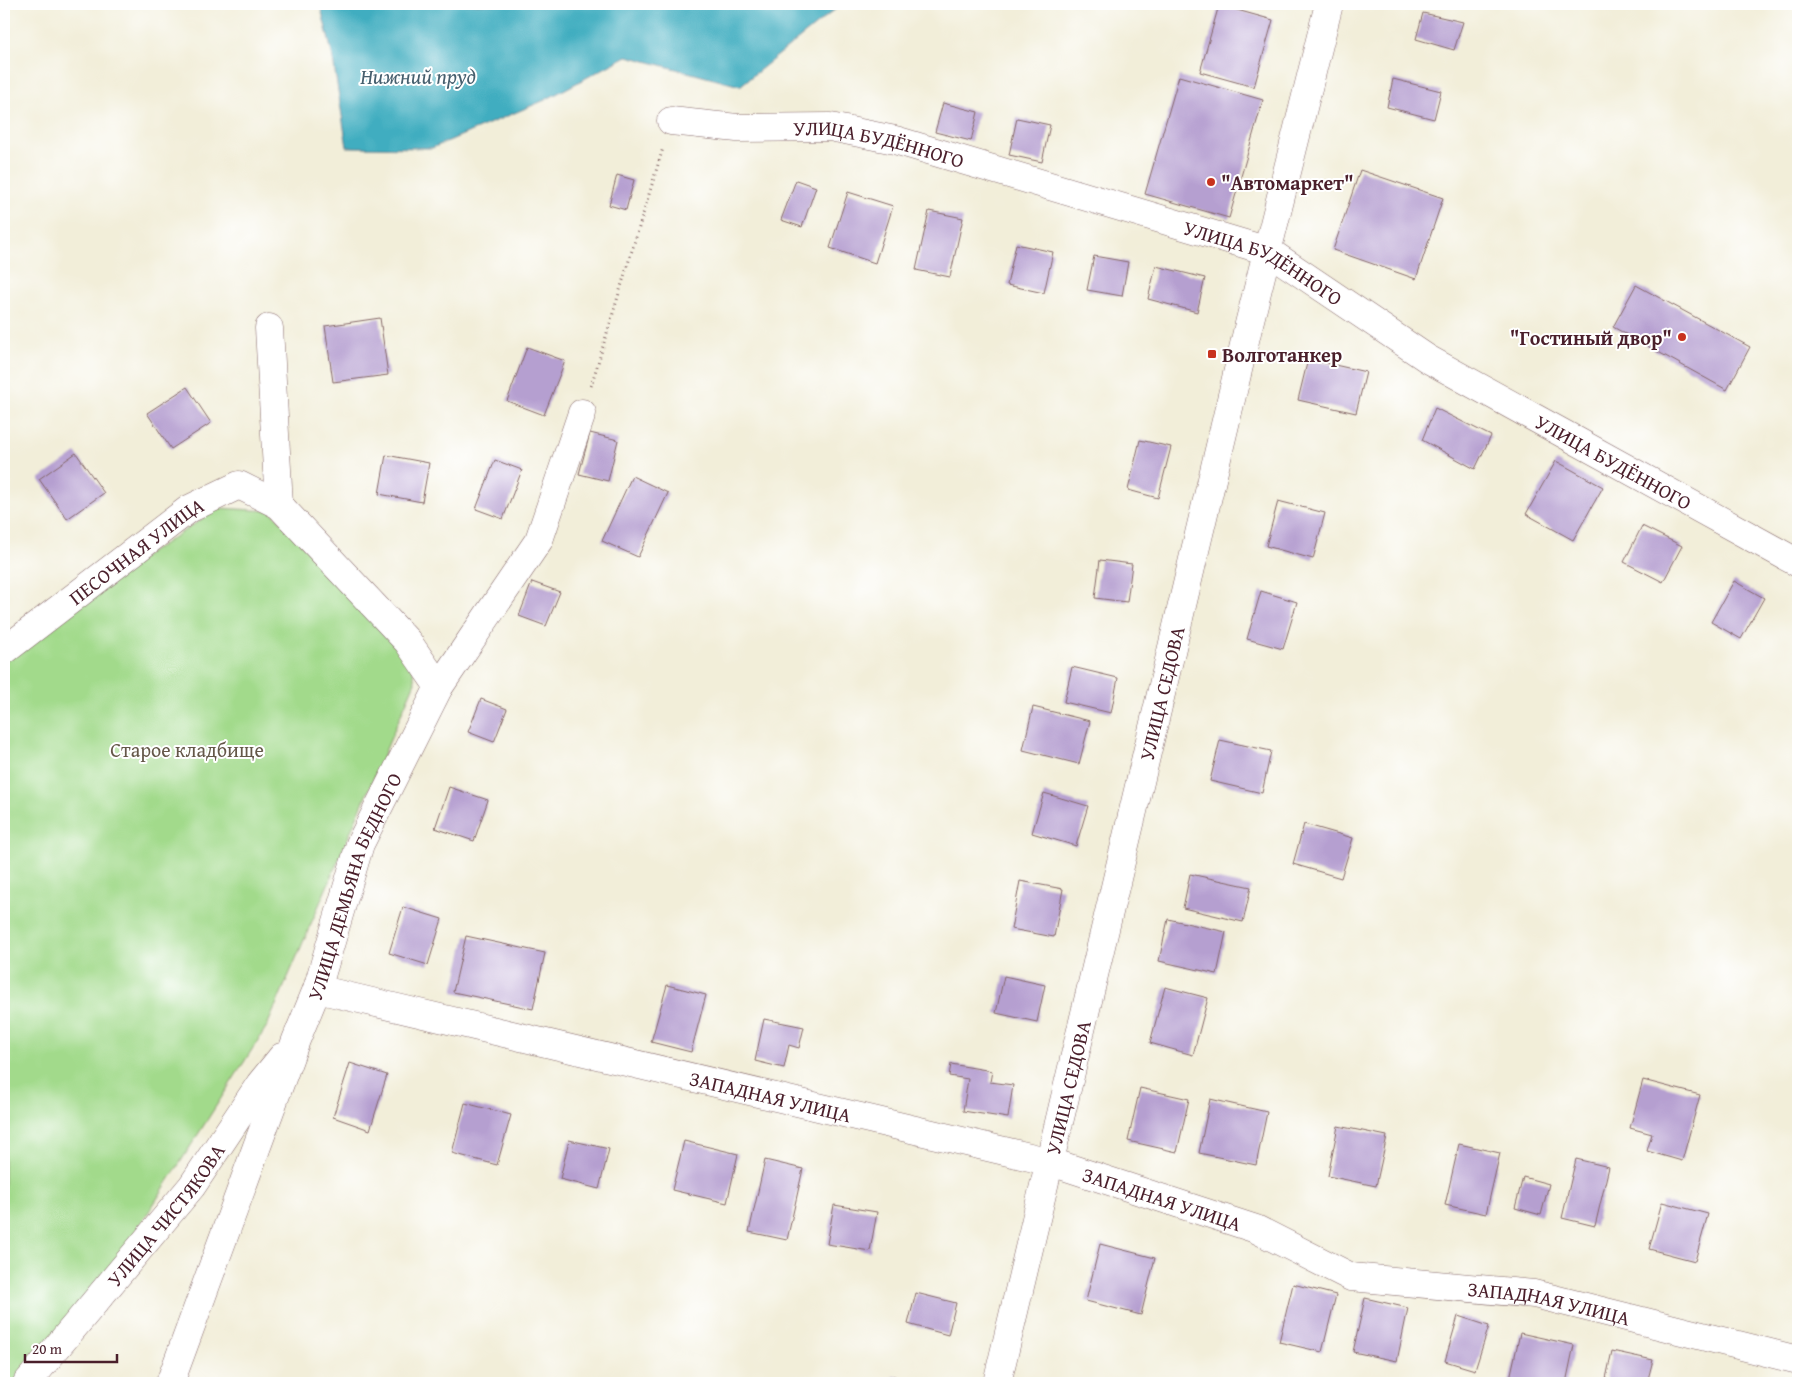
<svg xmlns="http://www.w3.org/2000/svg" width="1802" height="1387" viewBox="0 0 1802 1387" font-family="'Gentium Book Plus',serif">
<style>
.green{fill:#a2da8b;stroke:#767c5b}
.water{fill:#41adc0;stroke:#466676}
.building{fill:#b59fd0}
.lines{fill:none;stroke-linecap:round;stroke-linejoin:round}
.minor-casing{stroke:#856768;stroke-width:29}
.major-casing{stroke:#856768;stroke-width:29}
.path{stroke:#856768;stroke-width:3;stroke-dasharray:1 4;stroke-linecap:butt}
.minor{stroke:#fff;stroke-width:28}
.major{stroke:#fff;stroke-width:28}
.poi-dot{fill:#c8321e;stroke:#fff;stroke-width:2}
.labels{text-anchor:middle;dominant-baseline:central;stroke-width:4;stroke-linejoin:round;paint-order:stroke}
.street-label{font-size:20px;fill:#4a1f2b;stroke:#fff}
.poi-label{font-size:20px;font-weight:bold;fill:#4a1f2b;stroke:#fff;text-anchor:start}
.park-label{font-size:20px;fill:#645748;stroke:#fff}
.water-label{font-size:21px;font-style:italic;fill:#465f6e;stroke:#fff}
</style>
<rect width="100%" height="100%" fill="#fff"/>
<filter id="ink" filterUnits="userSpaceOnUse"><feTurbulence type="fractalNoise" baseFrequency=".02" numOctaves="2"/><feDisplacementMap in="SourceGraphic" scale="10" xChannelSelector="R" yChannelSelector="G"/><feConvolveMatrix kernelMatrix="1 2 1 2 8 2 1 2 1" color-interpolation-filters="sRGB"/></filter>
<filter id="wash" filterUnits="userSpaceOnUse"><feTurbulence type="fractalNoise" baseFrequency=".0096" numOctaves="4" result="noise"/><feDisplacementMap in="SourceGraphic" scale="20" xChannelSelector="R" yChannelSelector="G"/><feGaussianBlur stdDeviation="1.12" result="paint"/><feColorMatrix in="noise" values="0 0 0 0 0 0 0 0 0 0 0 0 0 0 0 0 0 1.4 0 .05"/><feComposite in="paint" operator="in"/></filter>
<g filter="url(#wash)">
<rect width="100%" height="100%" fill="#f2eed9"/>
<path class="green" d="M219 508 271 511 411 661 415 682 267 1026 92 1301 16 1383H4V657L55 615Z"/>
<path class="water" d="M320 4H842L740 86 627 56 545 100 432 148 347 147 332 53Z"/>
<g id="blocks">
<path class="building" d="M1219 5 1273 20 1254 87 1200 72Z
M1423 13 1463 22 1454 50 1416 39Z
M1179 76 1263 100 1229 218 1145 194Z
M1393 79 1441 91 1434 119 1387 107Z
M943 103 978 112 971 141 935 132Z
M1017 118 1050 125 1042 162 1009 155Z
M1360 170 1443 198 1416 279 1333 250Z
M617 175 634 180 626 210 609 205Z
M796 180 816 187 802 227 781 220Z
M848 192 893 206 875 263 830 248Z
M929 211 963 218 950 277 916 270Z
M1016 244 1053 252 1044 293 1007 285Z
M1094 256 1128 262 1122 296 1087 290Z
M1156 266 1205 278 1197 312 1148 299Z
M1636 285 1750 347 1727 390 1613 327Z
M380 318 388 375 333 382 325 326Z
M527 347 565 361 544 415 507 401Z
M1308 359 1366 372 1356 413 1298 400Z
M187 387 211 423 171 449 147 413Z
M1435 408 1491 436 1475 469 1422 440Z
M590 433 618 440 608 481 579 474Z
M1140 440 1171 447 1158 498 1128 490Z
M76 453 104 493 67 519 39 479Z
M386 455 429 463 422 502 379 494Z
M495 460 522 470 503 519 476 509Z
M1556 461 1603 487 1573 540 1526 514Z
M632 476 668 493 638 557 602 541Z
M1278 501 1325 513 1313 559 1266 546Z
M1642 526 1682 546 1663 582 1624 562Z
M1100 560 1132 564 1127 602 1095 598Z
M1734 581 1764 598 1741 639 1711 622Z
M532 582 560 592 546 626 519 616Z
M1261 591 1297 602 1283 649 1247 639Z
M1072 667 1118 678 1111 713 1064 702Z
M481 699 507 709 494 742 468 732Z
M1033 707 1090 721 1079 764 1023 750Z
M1220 740 1271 751 1262 793 1210 781Z
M449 787 488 800 474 841 435 828Z
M1044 793 1088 806 1076 846 1032 833Z
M1304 824 1353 838 1341 878 1293 864Z
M1190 874 1251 887 1243 922 1183 908Z
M1020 881 1063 889 1054 937 1011 929Z
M403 907 442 919 428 965 389 953Z
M1168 919 1226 932 1217 974 1159 961Z
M466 936 545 953 533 1009 453 992Z
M1004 976 1045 985 1037 1022 996 1013Z
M667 985 706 995 691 1052 651 1042Z
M1165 987 1208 998 1193 1055 1150 1043Z
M764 1019 804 1027 799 1048 789 1045 784 1068 755 1061Z
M350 1063 387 1075 370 1130 333 1117Z
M951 1064 992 1071 990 1082 1013 1085 1008 1118 963 1111 968 1079 949 1076Z
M1643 1080 1700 1095 1682 1161 1647 1151 1652 1134 1630 1128Z
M1140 1088 1189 1099 1177 1152 1128 1141Z
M1210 1099 1267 1112 1256 1165 1199 1153Z
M465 1103 511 1115 497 1165 452 1153Z
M1338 1126 1387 1136 1376 1186 1328 1176Z
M569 1140 609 1149 599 1189 560 1179Z
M684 1141 738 1154 727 1203 672 1190Z
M1459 1144 1500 1153 1486 1214 1445 1205Z
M1576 1159 1609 1167 1595 1226 1562 1218Z
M765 1160 803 1169 787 1240 749 1232Z
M1523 1177 1549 1184 1541 1215 1515 1208Z
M1662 1202 1708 1214 1695 1261 1649 1249Z
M834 1205 877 1212 870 1251 827 1244Z
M1100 1244 1155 1258 1141 1315 1086 1301Z
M1293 1284 1336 1295 1322 1352 1279 1342Z
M916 1293 956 1303 948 1335 908 1324Z
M1365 1298 1408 1308 1397 1361 1353 1352Z
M1458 1316 1489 1326 1475 1370 1445 1361Z
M1520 1333 1574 1345 1566 1383H1509Z
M1612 1351 1653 1360 1647 1383H1605Z
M893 1376 926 1382V1383H892Z"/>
</g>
</g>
<g filter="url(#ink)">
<use href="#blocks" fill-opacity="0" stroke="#856768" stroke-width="1"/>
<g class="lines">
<defs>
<g id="minor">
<path id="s1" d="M671 121 737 128 830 127 895 140 1268 251 1428 359 1798 563"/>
<path d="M269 328 279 505"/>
<path id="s2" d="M4 651 189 509 239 485 279 505 408 642 439 687"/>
<path id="s3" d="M317 989 1051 1162 1256 1229 1351 1277 1534 1294 1798 1360"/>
<path id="s4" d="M27 1383 192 1186 260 1084 282 1057"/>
<path id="s5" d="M170 1383 296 1040 317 989 360 844 439 687 539 540 582 413"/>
</g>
<g id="major">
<path id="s6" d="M997 1383 1248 328 1329 4"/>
</g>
</defs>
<use href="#minor" class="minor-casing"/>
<use href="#major" class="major-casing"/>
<path class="path" d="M591 386 663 148"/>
<use href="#minor" class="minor"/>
<use href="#major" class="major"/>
</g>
</g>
<g class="poi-dot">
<circle cx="1211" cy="182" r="5"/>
<circle cx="1682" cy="337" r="5"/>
<rect x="1207" y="349" width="10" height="10" rx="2.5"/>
</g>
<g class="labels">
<g class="street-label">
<text stroke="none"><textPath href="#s1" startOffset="210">УЛИЦА БУДЁННОГО</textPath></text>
<text stroke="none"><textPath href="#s1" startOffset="615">УЛИЦА БУДЁННОГО</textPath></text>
<text stroke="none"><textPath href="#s1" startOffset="1020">УЛИЦА БУДЁННОГО</textPath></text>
<text stroke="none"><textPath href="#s2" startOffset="166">ПЕСОЧНАЯ УЛИЦА</textPath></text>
<text stroke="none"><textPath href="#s6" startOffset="709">УЛИЦА СЕДОВА</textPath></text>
<text stroke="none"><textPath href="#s5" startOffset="530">УЛИЦА ДЕМЬЯНА БЕДНОГО</textPath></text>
<text stroke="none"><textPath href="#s6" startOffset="304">УЛИЦА СЕДОВА</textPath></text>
<text stroke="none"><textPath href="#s3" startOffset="466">ЗАПАДНАЯ УЛИЦА</textPath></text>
<text stroke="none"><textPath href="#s3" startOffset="871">ЗАПАДНАЯ УЛИЦА</textPath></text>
<text stroke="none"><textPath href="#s4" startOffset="218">УЛИЦА ЧИСТЯКОВА</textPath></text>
<text stroke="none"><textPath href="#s3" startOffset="1276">ЗАПАДНАЯ УЛИЦА</textPath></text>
</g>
<g class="poi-label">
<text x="1221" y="182">"Автомаркет"</text>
<text x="1672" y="337" text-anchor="end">"Гостиный двор"</text>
<text x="1222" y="354">Волготанкер</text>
</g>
<g class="park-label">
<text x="187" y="749">Старое кладбище</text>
</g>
<g class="water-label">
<text x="418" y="76">Нижний пруд</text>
</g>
</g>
<rect width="1802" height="1387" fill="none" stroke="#fff" stroke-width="20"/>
<path d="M25 1354v8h92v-8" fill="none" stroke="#4a1f2b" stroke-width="2.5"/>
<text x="32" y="1354" font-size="15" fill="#4a1f2b" stroke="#ffffff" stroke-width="4" paint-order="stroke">20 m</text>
</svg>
